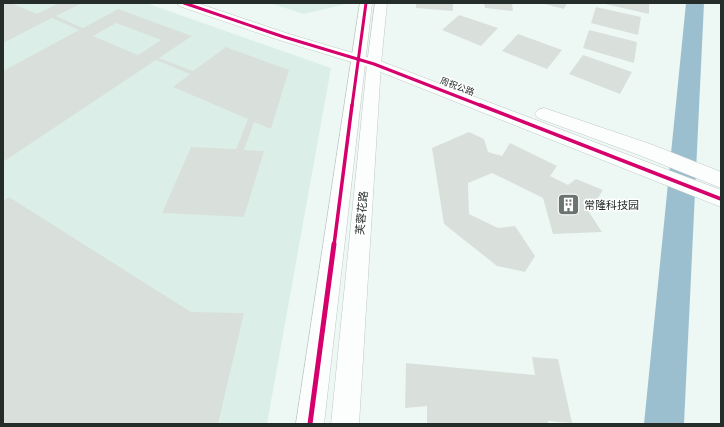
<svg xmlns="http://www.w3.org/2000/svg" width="724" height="427" viewBox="0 0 724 427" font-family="'Varela Round','Noto Sans SC',sans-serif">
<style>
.built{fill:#dbefe8}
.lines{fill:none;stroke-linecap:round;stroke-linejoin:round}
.river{fill:#9cbfd0;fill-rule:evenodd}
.building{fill:#d9e0dc;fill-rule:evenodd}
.minor-casing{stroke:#c0c9c5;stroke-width:1}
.tertiary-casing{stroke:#c0c9c5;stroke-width:1}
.minor{fill:#fcfefd;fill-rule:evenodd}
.tertiary{fill:#fcfefd;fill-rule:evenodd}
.cycleway-far2-casing{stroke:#fff;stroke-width:5}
.cycleway-far1-casing{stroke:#fff;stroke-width:6}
.cycleway-casing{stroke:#fff;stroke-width:8}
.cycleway-far2{stroke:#d6006c;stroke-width:3}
.cycleway-far1{stroke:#d6006c;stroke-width:3.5}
.cycleway{stroke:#d6006c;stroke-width:5}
.labels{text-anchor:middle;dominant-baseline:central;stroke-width:3;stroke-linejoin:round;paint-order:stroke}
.far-street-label{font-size:9px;fill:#252d2a;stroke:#fff}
.poi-label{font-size:11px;fill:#252d2a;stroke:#fff;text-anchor:start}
.street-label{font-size:11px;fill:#252d2a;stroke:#fff}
</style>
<rect width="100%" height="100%" fill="#edf8f4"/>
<path class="built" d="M3 3H146L331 68 267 424H3Z
M269 3H345L342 5 304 14Z"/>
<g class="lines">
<path class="river" d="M686 3H704L684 424H644Z"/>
</g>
<path class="building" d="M3 3H11L37 14 59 3H82L56 16 83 28 118 9 192 36 159 58 193 71 226 47 289 70 271 129 254 122 244 150 264 151 244 217 162 213 191 147 236 149 248 119 173 87 190 74 156 60 3 162V71L79 30 52 18 3 43ZM116 23 161 40 138 55 93 36Z
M416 3H453V11L416 8Z
M484 3H512L513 11 485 8Z
M541 3H567L564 9Z
M605 3H649V14L605 4Z
M596 7 641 17 638 35 591 23Z
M459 15 498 28 481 46 442 30Z
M589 30 637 42 634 63 583 48Z
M518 34 562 50 547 69 502 51Z
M583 55 632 72 620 94 569 74Z
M469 132 484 139 488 152 502 156 510 143 557 166 550 176 568 185 576 179 603 190 589 212 602 232 553 234 543 198 492 173 468 183 469 214 498 228 515 226 535 256 525 272 497 266 444 224 432 148Z
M9 197 191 312 244 313 218 424H3V201Z
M532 357 558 359 572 423 548 421V424H427V406L405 408 406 363 535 375Z"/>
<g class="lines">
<defs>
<path id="minor" d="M360 3H372L324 424H296Z
M375 3H387L381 64 359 424H331L367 64Z"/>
<path id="tertiary" d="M177 3H197L289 34 380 61 721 190V207L368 67 279 40 179 6Z
M544 108 653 145 721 172V188L639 155 538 118 535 114 538 110Z"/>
</defs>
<use href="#minor" class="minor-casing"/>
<use href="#tertiary" class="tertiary-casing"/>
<use href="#minor" class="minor"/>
<use href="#tertiary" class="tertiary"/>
<defs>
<path id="cycleway-far2" d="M184 3 284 37 374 64 482 106
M352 106 366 3"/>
<path id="cycleway-far1" d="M480 105 721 199
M334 245 352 105"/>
<path id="cycleway" d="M310 424 334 244"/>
</defs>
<use href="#cycleway-far2" class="cycleway-far2-casing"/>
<use href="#cycleway-far1" class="cycleway-far1-casing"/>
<use href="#cycleway" class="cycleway-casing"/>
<use href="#cycleway-far2" class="cycleway-far2"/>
<use href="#cycleway-far1" class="cycleway-far1"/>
<use href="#cycleway" class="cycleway"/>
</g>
<defs>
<symbol id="building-square" viewBox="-11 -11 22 22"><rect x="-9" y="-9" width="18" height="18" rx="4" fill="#6b7471" stroke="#fff"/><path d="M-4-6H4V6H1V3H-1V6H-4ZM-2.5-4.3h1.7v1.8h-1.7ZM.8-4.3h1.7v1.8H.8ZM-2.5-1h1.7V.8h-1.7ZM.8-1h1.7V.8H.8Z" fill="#fff"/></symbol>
</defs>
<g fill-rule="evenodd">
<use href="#building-square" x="556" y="192" width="25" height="25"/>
</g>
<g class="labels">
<g class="far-street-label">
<text transform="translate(457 87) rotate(21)">周祝公路</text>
</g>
<g class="poi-label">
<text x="584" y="205">常隆科技园</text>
</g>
<g class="street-label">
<text transform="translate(362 213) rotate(-85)">芙蓉花路</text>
</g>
</g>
<rect width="724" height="427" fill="none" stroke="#252d2a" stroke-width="8"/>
</svg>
